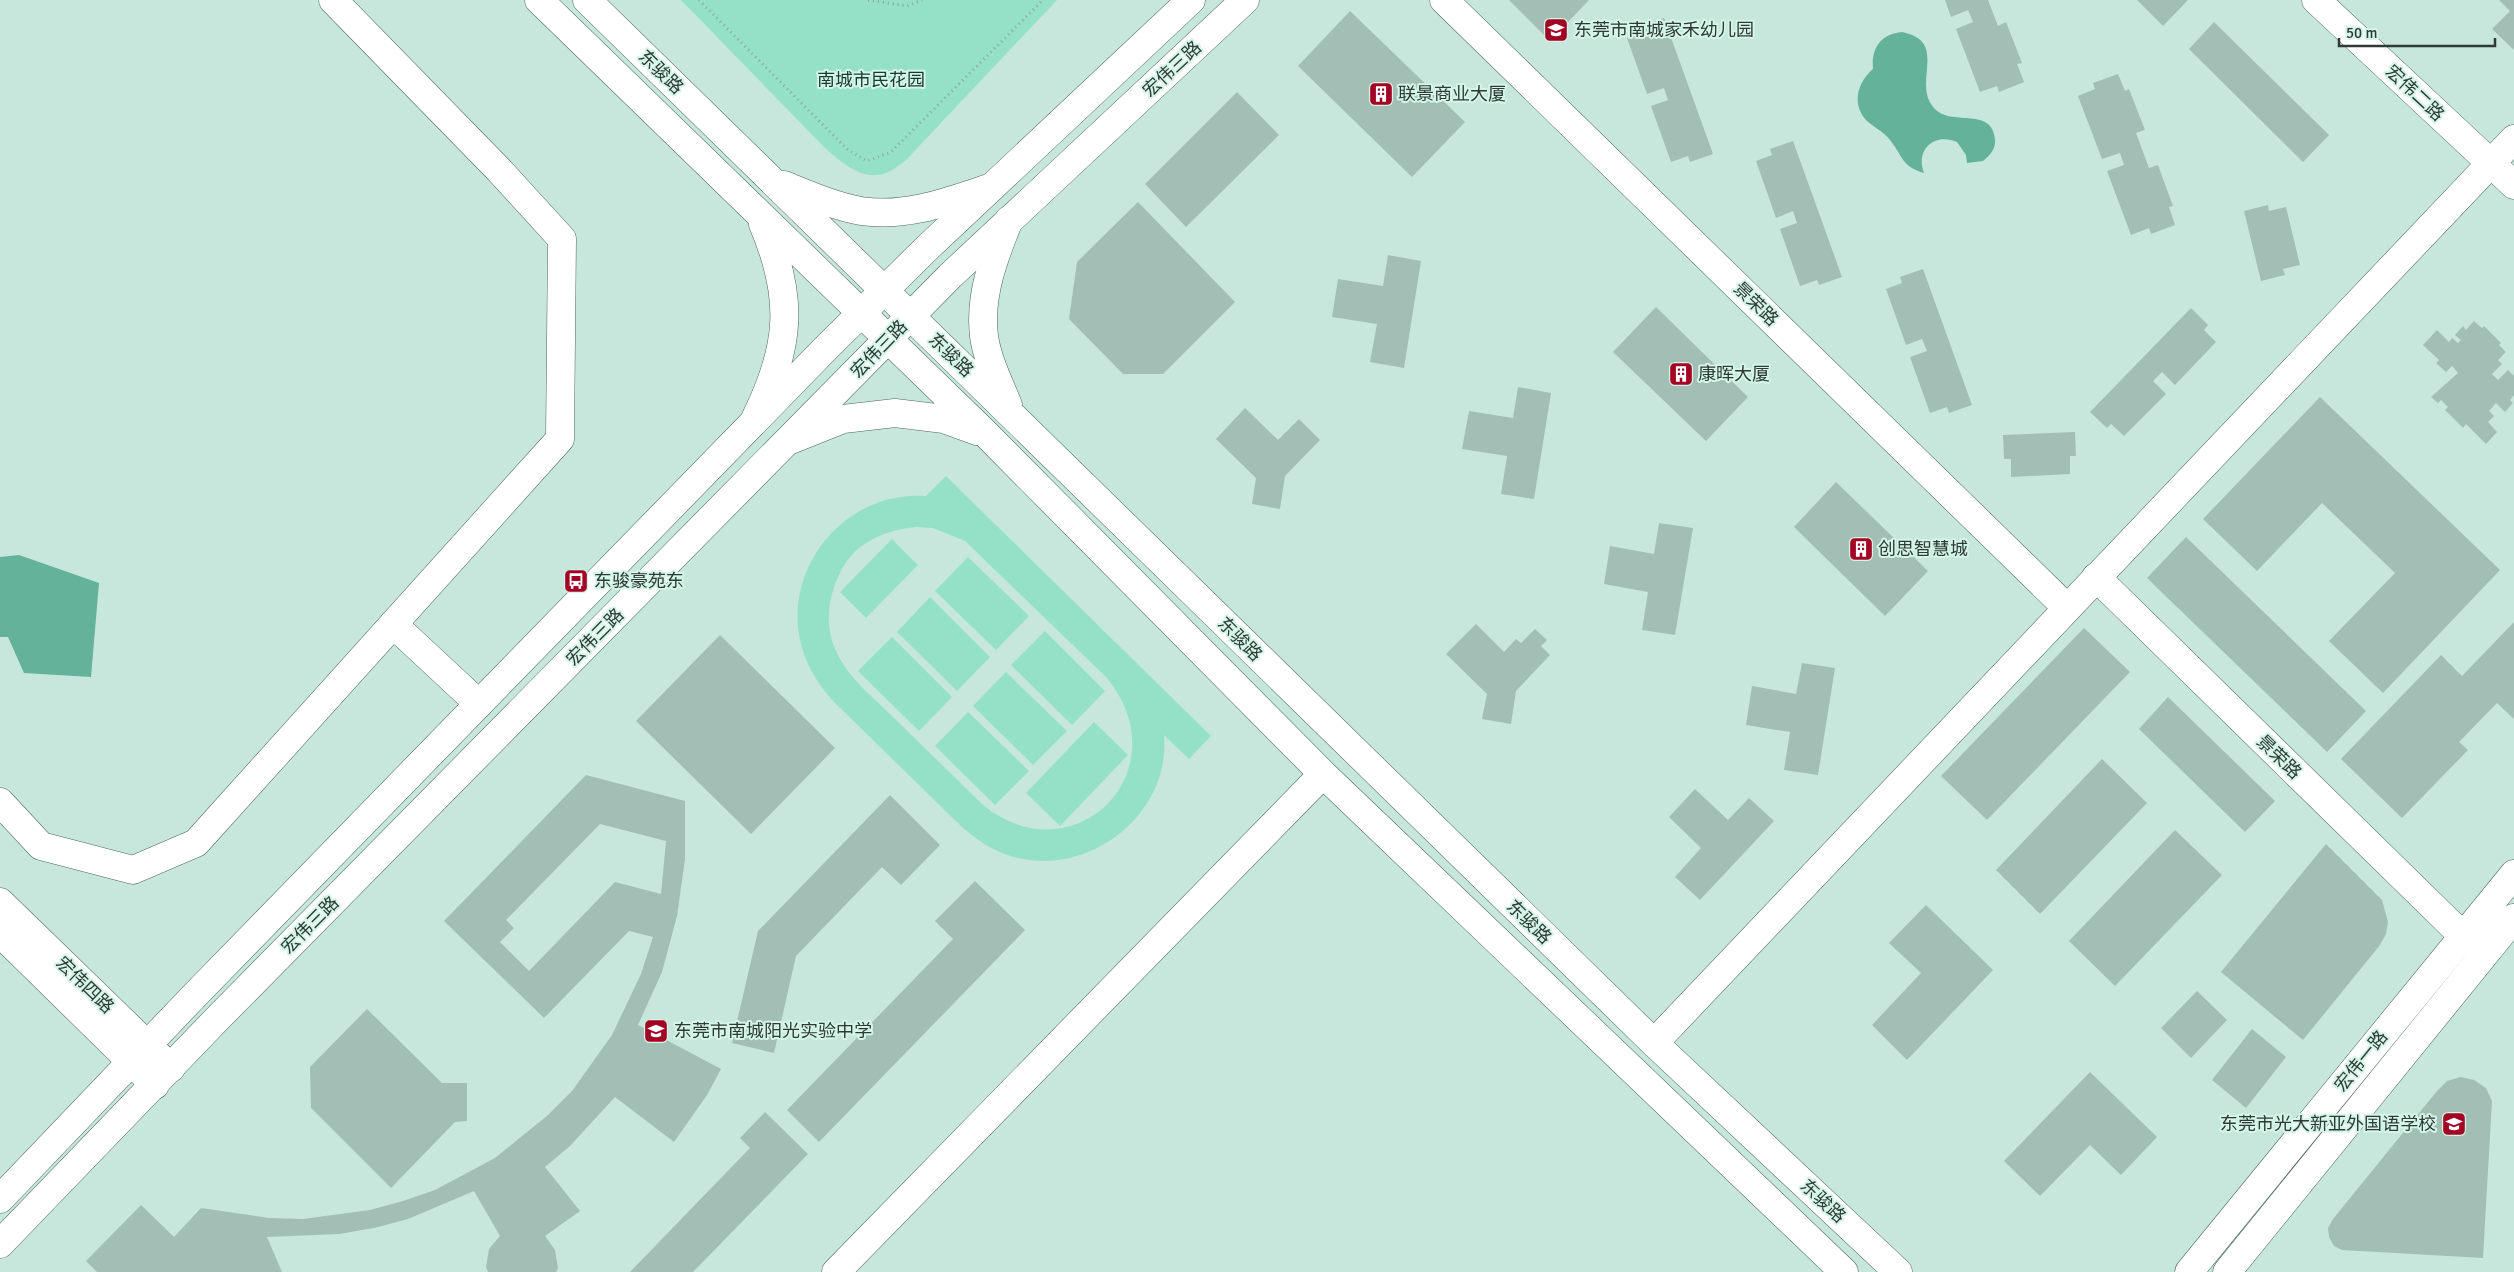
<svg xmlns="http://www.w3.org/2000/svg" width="2514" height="1272" viewBox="0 0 2514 1272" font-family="Signika,'Noto Sans SC',sans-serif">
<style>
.green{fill:#94e1c8;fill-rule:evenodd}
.water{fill:#63b299}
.building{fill:#a1bfb4;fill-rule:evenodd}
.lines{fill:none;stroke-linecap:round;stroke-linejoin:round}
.minor-casing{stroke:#4b675d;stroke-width:29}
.major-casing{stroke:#4b675d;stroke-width:29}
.path{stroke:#8ca49b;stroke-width:3;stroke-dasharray:1 4;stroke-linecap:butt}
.minor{stroke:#fff;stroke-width:28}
.major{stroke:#fff;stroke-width:28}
.labels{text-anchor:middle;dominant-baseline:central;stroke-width:4;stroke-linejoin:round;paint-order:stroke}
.poi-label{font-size:18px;fill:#2e3a36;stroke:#d5f5e9;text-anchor:start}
.street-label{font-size:18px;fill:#2e3a36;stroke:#d5f5e9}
.park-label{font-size:18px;fill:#173b31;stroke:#d5f5e9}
</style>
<rect width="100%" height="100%" fill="#c8e7dc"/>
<path class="green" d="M681 0H1057L906 160C900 164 893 171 886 173 862 182 840 161 824 147Z
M946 476 1211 736 1189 759 1164 735C1171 810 1096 873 1023 859 999 855 981 843 963 828L832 700C817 682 805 664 800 640 784 564 848 490 926 496ZM916 527 933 528 965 541 1107 678C1182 770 1075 879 983 805 953 776 923 746 893 717 873 697 848 678 836 651 824 625 828 596 841 571 855 542 886 530 916 527Z
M892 539 918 565 866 618 840 592Z
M968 557 1029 616 996 650 935 591Z
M930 597 990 657 957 691 897 632Z
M1045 631 1105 691 1072 725 1011 665Z
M892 637 952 697 919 731 858 671Z
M1006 672 1067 731 1033 765 973 706Z
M968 712 1029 771 995 805 935 746Z
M1094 722 1128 755 1060 826 1026 793Z"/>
<path class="water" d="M1902 32C1951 42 1909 85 1936 110 1954 126 1992 107 1995 139 1996 149 1990 155 1983 161L1967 163 1966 155 1957 142C1934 132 1915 150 1924 173 1901 166 1903 156 1890 140 1883 131 1873 127 1866 120 1851 103 1858 82 1873 69 1871 48 1881 34 1902 32Z
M19 555 99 583 91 677 24 673 8 637H0V557Z"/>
<path class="building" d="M1509 0H1589L1550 41Z
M1945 0H1988L1998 26 2006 22 2022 63 2017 64 2024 82 1999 92 1997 86 1980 92 1956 29 1973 22 1968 10 1951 17Z
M2137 0H2188L2163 26Z
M2499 0H2514V50L2492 29 2510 11Z
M1350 11 1465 122 1412 177 1298 66Z
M1664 18 1713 154 1690 162 1688 156 1671 162 1651 106 1668 100 1664 88 1647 94 1627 38 1643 32 1641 26Z
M2214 22 2329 135 2303 162 2189 49Z
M2118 74 2125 91 2129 89 2145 130 2136 133 2149 168 2158 165 2173 206 2169 207 2175 225 2151 234 2149 228 2131 235 2107 171 2124 165 2120 153 2102 159 2078 96 2095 89 2093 83Z
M1237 92 1279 135 1186 227 1145 184Z
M1793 141 1842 277 1819 285 1817 280 1800 286 1780 229 1797 223 1793 211 1776 218 1756 161 1772 155 1770 149Z
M1138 202 1235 302 1163 374H1123L1069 319 1077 262Z
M2268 205 2269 211 2286 207 2300 265 2283 269 2285 275 2261 281 2244 211Z
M1388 255 1421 261 1404 368 1370 362 1377 324 1332 317 1338 279 1383 286Z
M1923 269 1972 405 1949 413 1947 407 1930 413 1910 357 1927 351 1922 339 1906 345 1886 289 1902 283 1900 277Z
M1656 307 1748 397 1706 441 1613 352Z
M2191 308 2208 325 2204 330 2216 342 2175 385 2162 372 2153 381 2166 394 2124 436 2111 424 2107 428 2090 412Z
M2474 321 2482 328 2484 326 2501 343 2499 345 2506 352 2498 360 2502 364 2492 374 2498 380 2508 370 2514 376V395L2510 400 2513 403 2505 412 2496 403 2489 411 2494 416 2488 422 2497 432 2486 444 2466 424 2463 428 2445 410 2448 407 2441 400 2438 403 2431 397 2458 373 2452 366 2446 372 2436 363 2439 360 2423 345 2437 330 2449 342 2452 338 2458 343 2461 340 2455 335 2463 326 2466 330Z
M1518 387 1551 393 1534 499 1501 494 1507 456 1462 449 1469 411 1513 418Z
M2320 397 2500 570 2383 693 2329 641 2395 573 2322 503 2257 571 2203 519Z
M1245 408 1278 440 1299 419 1320 440 1285 476 1280 509 1252 504 1256 478 1216 439Z
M2075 432 2076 456H2070V474L2011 477V459H2004L2003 435Z
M1836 482 1928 571 1885 616 1794 527Z
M1659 523 1693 528 1675 635 1642 630 1648 592 1604 584 1610 546 1654 554Z
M2186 537 2366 711 2327 752 2147 578Z
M2514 622V719L2497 703 2459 742 2468 750 2402 818 2341 759 2441 655 2462 676Z
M1476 624 1504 652 1516 639 1521 643 1535 629 1547 640 1541 646 1550 655 1516 691 1511 724 1482 719 1487 694 1446 654Z
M2084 628 2130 672 1987 820 1941 776Z
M720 635 835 748 751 834 636 721Z
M1802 663 1835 668 1818 775 1784 770 1790 732 1746 725 1752 686 1796 694Z
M2168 697 2275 801 2245 832 2139 729Z
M2102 759 2147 803 2040 914 1996 870Z
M586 775 685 801V859L677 916 662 972 638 1025 721 1069 707 1095 674 1142 615 1097 570 1146 545 1167 580 1211 545 1236 555 1250 558 1268 556 1272H488L486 1267 489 1249 500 1236 474 1191 408 1219 374 1228 339 1234 267 1237 282 1272H97L86 1261 141 1205 174 1237 201 1208 269 1218 303 1219 370 1210 403 1201 435 1190 495 1158 548 1115 572 1091 612 1035 641 974 653 937 629 931 544 1018 444 921ZM600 824 666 841 661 894 615 882 529 971 500 942 514 928 506 920Z
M1695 789 1728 820 1749 798 1774 821 1700 900 1675 877 1701 848 1669 817Z
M890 795 940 845 901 885 882 867 796 956 774 1053 732 1043 758 931Z
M2175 830 2222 875 2115 986 2069 941Z
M2326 844 2382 900 2388 922 2386 934 2380 945 2303 1040 2221 972Z
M975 881 1025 930 819 1142 787 1110 953 939 935 921Z
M1926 905 1993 970 1907 1060 1872 1025 1921 973 1889 943Z
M2197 991 2227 1020 2191 1058 2161 1028Z
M367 1009 442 1083H467V1121L455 1122 391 1188 311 1108 310 1067Z
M2252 1029 2286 1057 2246 1108 2212 1080Z
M2090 1072 2157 1137 2121 1175 2090 1145 2040 1196 2004 1161Z
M2461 1077 2474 1080 2486 1088 2492 1101 2483 1258 2342 1250 2334 1246 2329 1237 2328 1228 2333 1219 2437 1091 2447 1081Z
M765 1112 808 1154 693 1272H630L750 1148 740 1138Z"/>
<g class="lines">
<defs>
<path id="minor" d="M539 0 986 434 1323 774 1844 1272
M587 0 1654 1043 1898 1272
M1444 0 2067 608
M2316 0 2514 185
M784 185C809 195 834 206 861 211 906 218 950 201 992 187
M1008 405C999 383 987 359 984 336 979 295 994 257 1009 220
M756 417C791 346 794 297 763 224
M788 441 843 419 895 413 944 419 977 431
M2096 577 2463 936
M393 624 479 704
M0 802 41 846 133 870 196 843 560 439 562 239 499 170 333 0
M0 902 171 1068
M0 933 155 1085
M1654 1043 2514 139
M836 1272 1323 774"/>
<path id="major" d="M0 1199 196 994 825 349 926 249 1191 0
M0 1244 216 1020 950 276 1245 0
M2189 1272 2514 874
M2227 1272 2514 918"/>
</defs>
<use href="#minor" class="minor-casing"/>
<use href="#major" class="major-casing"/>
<path class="path" d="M699 0 848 150 867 161 891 152 1043 0
M868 0 907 6 922 0"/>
<use href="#minor" class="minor"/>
<use href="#major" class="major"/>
</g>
<defs>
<symbol id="school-square" viewBox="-11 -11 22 22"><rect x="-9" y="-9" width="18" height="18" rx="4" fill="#a30525" stroke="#d5f5e9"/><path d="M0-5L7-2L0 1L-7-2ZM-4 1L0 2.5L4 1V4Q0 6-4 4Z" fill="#fff"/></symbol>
<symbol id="building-square" viewBox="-11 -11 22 22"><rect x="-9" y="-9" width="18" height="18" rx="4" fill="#a30525" stroke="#d5f5e9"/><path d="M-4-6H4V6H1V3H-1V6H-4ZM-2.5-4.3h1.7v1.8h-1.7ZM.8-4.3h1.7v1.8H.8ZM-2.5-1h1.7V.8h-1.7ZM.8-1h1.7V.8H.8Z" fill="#fff"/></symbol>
<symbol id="bus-square" viewBox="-11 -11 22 22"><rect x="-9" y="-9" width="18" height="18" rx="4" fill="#a30525" stroke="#d5f5e9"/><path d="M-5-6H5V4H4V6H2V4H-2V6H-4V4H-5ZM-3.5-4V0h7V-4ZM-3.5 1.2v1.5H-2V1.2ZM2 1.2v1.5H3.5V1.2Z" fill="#fff"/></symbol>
</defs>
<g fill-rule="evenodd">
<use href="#school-square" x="1542" y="16" width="28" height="28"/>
<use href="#building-square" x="1367" y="80" width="28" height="28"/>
<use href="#building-square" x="1667" y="360" width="28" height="28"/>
<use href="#building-square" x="1847" y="535" width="28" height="28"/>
<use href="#bus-square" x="562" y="567" width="28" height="28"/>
<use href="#school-square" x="642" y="1017" width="28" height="28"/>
<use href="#school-square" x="2440" y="1110" width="28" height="28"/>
</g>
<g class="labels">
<g class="poi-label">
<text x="1574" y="30">东莞市南城家禾幼儿园</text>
<text x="1398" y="94">联景商业大厦</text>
<text x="1698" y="374">康晖大厦</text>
<text x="1878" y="549">创思智慧城</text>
<text x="594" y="581">东骏豪苑东</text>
<text x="674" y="1031">东莞市南城阳光实验中学</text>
<text x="2436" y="1124" text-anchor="end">东莞市光大新亚外国语学校</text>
</g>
<g class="street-label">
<text transform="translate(1172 69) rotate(-43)">宏伟三路</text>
<text transform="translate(661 72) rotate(44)">东骏路</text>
<text transform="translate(2415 93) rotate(43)">宏伟二路</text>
<text transform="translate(1756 304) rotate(44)">景荣路</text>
<text transform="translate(879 349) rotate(-46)">宏伟三路</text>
<text transform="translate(951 355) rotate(44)">东骏路</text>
<text transform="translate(595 637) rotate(-45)">宏伟三路</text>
<text transform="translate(1240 639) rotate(45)">东骏路</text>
<text transform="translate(2279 757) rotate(44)">景荣路</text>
<text transform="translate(1529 922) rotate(44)">东骏路</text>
<text transform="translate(310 925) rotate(-45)">宏伟三路</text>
<text transform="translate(85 985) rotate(44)">宏伟四路</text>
<text transform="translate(2361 1061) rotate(-51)">宏伟一路</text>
<text transform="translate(1823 1201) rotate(43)">东骏路</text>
</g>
<g class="park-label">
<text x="871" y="80">南城市民花园</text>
</g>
</g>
<path d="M2339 38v8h156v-8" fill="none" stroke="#2e3a36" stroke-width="2.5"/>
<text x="2346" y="38" font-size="15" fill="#2e3a36" stroke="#d5f5e9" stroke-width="4" paint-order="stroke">50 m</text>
</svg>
